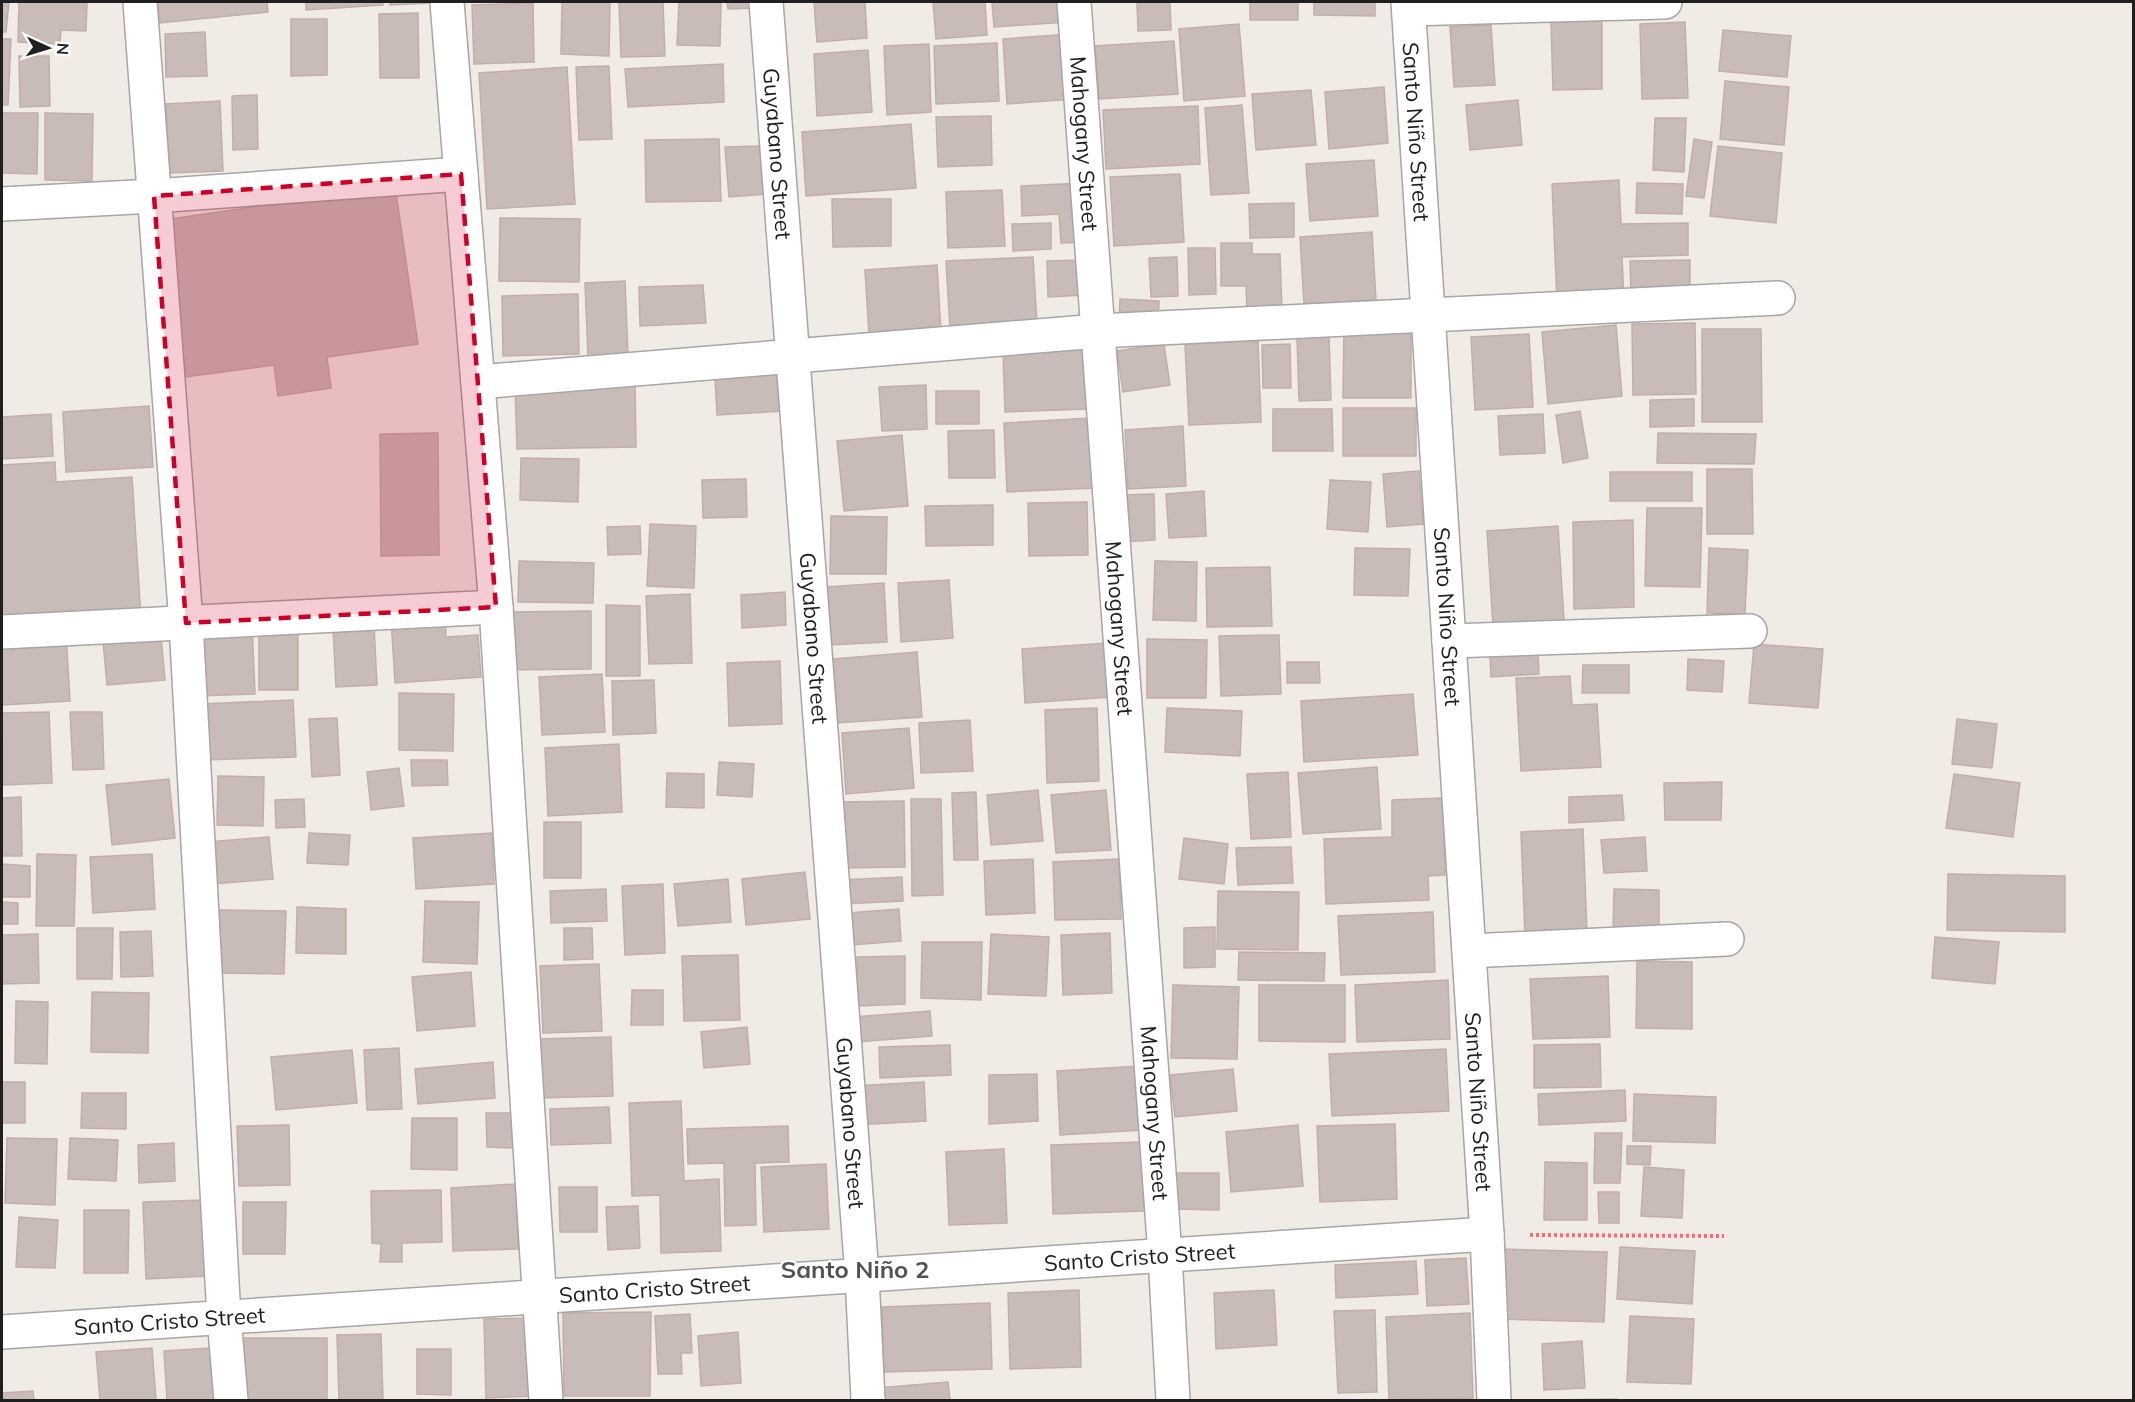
<svg xmlns="http://www.w3.org/2000/svg" width="2135" height="1402" viewBox="0 0 2135 1402" font-family="Mulish,sans-serif">
<style>
.building{fill:#c9bcb8;stroke:#c3aea7;stroke-width:1.5}
.lines{fill:none;stroke-linecap:round;stroke-linejoin:round}
.minor-casing{stroke:#a6a6a6;stroke-width:36}
.path{stroke:#ff6874;stroke-width:4;stroke-dasharray:3 3;stroke-linecap:butt}
.minor{stroke:#fff;stroke-width:33}
.marked{fill:#cf0026;fill-opacity:0.2;stroke:#cf0026;stroke-width:4.5;stroke-dasharray:12 8;stroke-linejoin:round}
.labels{text-anchor:middle;dominant-baseline:central;stroke-width:4.5;stroke-linejoin:round;paint-order:stroke}
.street-label{font-size:22px;fill:#1f1f1f;stroke:#fff}
.neighbourhood-label{font-size:24px;font-weight:bold;fill:#525252;stroke:#fff}
</style>
<rect width="100%" height="100%" fill="#f1ebe5"/>
<path class="building" d="M2 2H9L6 32H2Z
M19 2H87L86 31 61 30 60 44 18 42Z
M158 2H267L268 12 160 23Z
M306 2H383V5L306 10Z
M390 2H432V3L390 5Z
M562 2H610L609 56 561 54Z
M619 2H663L665 56 621 57Z
M679 2H721L720 46 677 45Z
M727 2H755L756 8 728 9Z
M814 2H865L867 38 817 42Z
M933 2H985L987 35 936 39Z
M992 2H1065L1066 22 994 27Z
M1137 2H1170L1171 30 1138 31Z
M1250 2H1298V20H1250Z
M1314 2H1375V16L1314 15Z
M533 3 534 62 474 64 472 5Z
M418 13 419 78H380L379 14Z
M291 19H327V75L291 76Z
M1602 19V89L1553 90 1551 21Z
M1685 22 1688 98 1642 99 1640 24Z
M1239 24 1245 96 1184 101 1179 29Z
M1491 25 1495 85 1454 87 1450 27Z
M1723 30 1791 36 1787 77 1719 71Z
M205 32 207 76 166 77 165 34Z
M1070 34 1074 99 1007 104 1003 39Z
M2 39H11L8 105H2Z
M1174 41 1178 94 1099 99 1095 46Z
M997 43 999 101 936 104 934 46Z
M929 44 931 112 887 115 884 46Z
M868 50 872 112 817 116 814 54Z
M19 56H49L50 106 20 107Z
M723 64 724 102 628 107 625 69Z
M609 66 612 139 579 140 576 67Z
M567 67 575 204 487 209 479 73Z
M1725 81 1789 87 1784 145 1720 139Z
M1384 87 1388 143 1329 149 1325 92Z
M1311 90 1316 145 1256 150 1252 94Z
M257 95 258 149 233 150 232 96Z
M1518 100 1522 145 1470 150 1466 105Z
M220 101 223 171 169 173 166 104Z
M1242 105 1249 193 1211 195 1205 108Z
M1198 106 1200 164 1106 169 1103 110Z
M2 113H38L37 174 2 173Z
M45 113 93 114 92 181 45 180Z
M991 116 992 165 938 167 936 117Z
M1655 118H1686L1684 172 1653 170Z
M911 124 916 188 806 196 802 132Z
M719 139 721 201 646 202 645 140Z
M1694 139 1712 142 1704 198 1686 196Z
M764 146 767 194 729 197 725 147Z
M1718 146 1782 153 1776 223 1710 216Z
M1374 160 1378 216 1310 221 1306 164Z
M1180 174 1184 242 1114 246 1110 177Z
M1619 180 1621 224 1688 223V255L1622 257 1624 299 1557 302 1552 184Z
M1081 183 1084 242 1061 243 1059 214 1022 216 1021 186Z
M1637 183 1683 184 1682 214 1636 213Z
M395 186 418 344 327 357 331 388 278 396 274 365 186 377 164 220Z
M1002 190 1005 246 948 248 946 192Z
M832 199H891V246L833 247Z
M1294 203V237L1250 238 1249 204Z
M500 218 580 219 579 282 499 281Z
M1051 223V249L1013 251 1012 224Z
M1372 232 1376 300 1304 304 1300 237Z
M1221 243H1252V254H1280L1282 311H1247L1246 286H1221Z
M1188 248H1215L1216 294 1189 295Z
M1033 257 1037 324 950 328 946 261Z
M1177 257 1178 296 1151 297 1149 258Z
M1085 260 1086 295 1048 297 1047 261Z
M1690 260V296L1631 297 1630 261Z
M937 265 941 331 869 335 865 270Z
M625 281 628 355 588 356 585 283Z
M703 285 706 323 640 326 639 287Z
M578 294 579 354 503 356 502 296Z
M1120 299 1159 301 1158 324 1119 322Z
M1344 323H1411V398H1343Z
M1695 323 1696 394 1633 395 1632 324Z
M1616 325 1622 396 1548 404 1542 332Z
M1702 329H1761L1762 422H1702Z
M1529 334 1533 407 1475 410 1471 337Z
M1297 336H1329L1331 400 1299 401Z
M1258 341 1261 422 1189 425 1185 344Z
M1164 344 1170 385 1123 392 1117 351Z
M1290 344 1291 388H1263L1262 345Z
M1086 347 1088 409 1005 412 1003 351Z
M781 373 784 411 717 415 715 377Z
M635 382 636 447 517 449 515 383Z
M926 385 927 429 882 431 879 387Z
M936 391H979V424H936Z
M1694 399V426L1650 427V400Z
M149 406 153 467 66 472 63 412Z
M1343 408H1416V456H1343Z
M1273 409H1332L1333 451H1273Z
M1580 411 1588 458 1563 463 1556 415Z
M51 414 53 456 2 459V417Z
M1543 414 1545 453 1500 455 1498 416Z
M1091 418 1095 488 1007 492 1004 423Z
M1183 426 1186 486 1128 489 1125 430Z
M994 430 995 478H949L948 431Z
M438 433 439 555 381 556 380 434Z
M1658 433 1756 434 1754 464 1657 463Z
M902 435 908 506 844 511 837 441Z
M521 458 579 459 578 502 520 500Z
M55 462 56 482 132 477 141 618 2 626V465Z
M1707 469H1752L1753 534H1707Z
M1419 471 1423 524 1387 527 1383 474Z
M1610 472H1692V501H1610Z
M746 479 747 517 703 518 702 480Z
M1330 480 1371 482 1368 532 1327 529Z
M1204 491 1206 536 1169 538 1166 494Z
M1154 494 1155 540 1122 542 1120 495Z
M1087 502 1088 555 1029 556 1028 503Z
M993 505V545L926 546 925 506Z
M1647 508H1702L1700 587 1645 586Z
M831 516 887 517 886 574H830Z
M1633 520 1634 607 1574 609 1573 522Z
M650 524 696 526 694 588 647 586Z
M640 526 641 554 608 555 607 527Z
M1558 526 1564 621 1493 626 1487 531Z
M1355 548 1410 549 1408 596 1354 595Z
M1709 548 1748 550 1745 614 1707 613Z
M519 561 594 563 593 603 518 602Z
M1155 561 1197 562 1196 621 1153 620Z
M1270 567 1272 626 1207 627 1206 568Z
M949 580 953 638 901 642 898 583Z
M884 583 887 642 829 645 826 587Z
M785 592 786 625 742 628 741 595Z
M690 594 692 663 649 664 646 596Z
M606 605 640 606V676H606Z
M591 611V669L512 670 511 612Z
M445 614 446 637 478 635 481 677 395 683 391 618Z
M252 623 255 694 196 696 193 626Z
M160 625 165 680 107 685 102 630Z
M298 625V690H259V626Z
M374 625 377 685 336 687 333 627Z
M66 634 70 701 2 705V638Z
M1279 635 1281 694 1221 696 1219 636Z
M1147 639 1207 640 1206 698H1147Z
M1107 643 1111 697 1025 703 1022 649Z
M1754 644 1823 649 1818 708 1749 703Z
M917 652 922 717 837 723 833 659Z
M1538 653 1539 674 1491 677 1490 656Z
M1688 659 1724 661 1722 692 1687 690Z
M780 661 782 724 729 726 727 663Z
M1287 662H1319L1320 683H1287Z
M1583 665H1629V693H1582Z
M602 674 605 732 542 735 539 677Z
M1570 676 1572 705 1597 704 1601 767 1521 771 1516 678Z
M654 680 656 733 613 735 612 681Z
M399 693 454 694 453 751 399 750Z
M1413 694 1418 755 1304 762 1301 701Z
M293 700 296 757 203 760 201 704Z
M1097 708 1099 781 1047 783 1045 710Z
M1167 708 1242 711 1240 756 1165 752Z
M49 712 52 783 3 785 2 713Z
M70 712H102L104 769 73 770Z
M337 718 340 775 312 777 309 719Z
M1957 719 1997 724 1992 768 1952 764Z
M970 720 973 771 921 773 919 723Z
M909 728 914 788 846 794 842 733Z
M619 744 622 812 548 816 545 748Z
M411 760H447L448 785 412 786Z
M719 762 754 764 752 797 717 795Z
M1377 767 1381 829 1303 834 1298 773Z
M399 768 404 806 371 810 367 772Z
M1288 772 1291 837 1251 839 1247 774Z
M667 773 704 774V808L666 807Z
M1954 774 2020 783 2013 837 1946 828Z
M218 776 264 777 263 826 217 825Z
M169 779 175 838 112 845 106 785Z
M1722 782 1721 820H1665L1664 783Z
M1038 790 1043 841 991 845 987 795Z
M1106 790 1111 850 1056 853 1051 795Z
M976 792 978 860H954L952 793Z
M1622 795 1624 820 1569 823V797Z
M21 797 22 856H2V798Z
M1443 798 1445 875 1428 876 1429 900 1326 904 1324 839 1392 837V800Z
M304 799 305 827 276 828 275 800Z
M911 799H941L943 895 912 896Z
M904 801 905 867 839 868 838 802Z
M544 822H581V878H544Z
M1583 829 1587 933 1525 936 1521 832Z
M309 833 350 835 348 865 307 863Z
M492 833 494 884 416 889 413 838Z
M269 837 273 879 212 884 208 842Z
M1645 837 1647 871 1604 873 1601 840Z
M1184 838 1228 844 1224 884 1179 879Z
M1291 847 1293 883 1238 885 1236 848Z
M37 854 76 855 74 926H36Z
M152 854 155 909 93 913 90 857Z
M1033 859 1035 913 986 915 984 861Z
M1119 859 1121 919 1055 920 1053 862Z
M2 864 30 866V897H2Z
M805 872 810 919 746 925 742 879Z
M1948 874 2065 876V932L1947 930Z
M902 877 903 901 841 904 840 880Z
M728 879 731 922 678 926 674 884Z
M663 884 665 953 625 955 622 886Z
M606 889 607 921 551 923 550 891Z
M1614 889 1659 890V932L1613 931Z
M1218 891 1299 892 1298 950 1217 949Z
M425 901 479 902 477 964 423 962Z
M2 902 18 903V924H2Z
M297 907 346 909V954L296 953Z
M899 909 901 941 851 945 848 913Z
M220 910 286 911 284 974 218 973Z
M1433 912 1435 972 1341 975 1338 916Z
M1215 927V967L1184 968V928Z
M77 928H113L112 979H77Z
M564 928H592L593 959 564 960Z
M151 931 153 976 121 977 120 932Z
M1110 933 1112 993 1063 995 1061 935Z
M38 934 39 983 2 984V935Z
M991 934 1049 937 1046 996 988 994Z
M1935 937 1999 942 1995 984 1932 978Z
M922 942H982L981 1000 921 998Z
M1239 952 1325 953 1324 981 1238 980Z
M738 955 740 1020 684 1021 682 956Z
M905 956V1004L858 1006 857 957Z
M1637 961 1692 962V1029L1636 1028Z
M599 964 602 1031 543 1033 540 966Z
M471 972 475 1026 417 1031 412 977Z
M1608 976 1610 1037 1533 1039 1530 979Z
M1448 980 1450 1039 1357 1042 1355 985Z
M1173 985 1239 987 1237 1059 1171 1058Z
M1259 985H1345V1042L1259 1041Z
M632 990H663V1025H631Z
M92 992 149 993 148 1053 91 1052Z
M16 1001 48 1002 47 1064 15 1063Z
M930 1011 932 1036 856 1042 854 1017Z
M747 1027 750 1064 704 1068 701 1032Z
M611 1037 613 1096 538 1098 537 1039Z
M1600 1044 1601 1087 1534 1088V1045Z
M950 1045 951 1075 880 1078 879 1047Z
M399 1048 402 1109 367 1110 364 1050Z
M1446 1049 1449 1111 1332 1116 1329 1054Z
M352 1050 357 1103 276 1110 271 1057Z
M493 1062 495 1098 418 1104 415 1069Z
M1140 1066 1143 1130 1060 1135 1057 1071Z
M1233 1069 1237 1111 1175 1117 1170 1075Z
M1037 1074 1038 1121 989 1124V1075Z
M2 1082H25V1123H2Z
M924 1082 926 1121 855 1125 853 1086Z
M1625 1090 1626 1121 1539 1125 1538 1094Z
M82 1093H126V1129L81 1128Z
M1634 1094 1716 1097 1715 1143 1633 1141Z
M681 1101 684 1181 719 1179 721 1251 661 1253 660 1195 632 1196 629 1103Z
M609 1107 611 1143 551 1145 550 1109Z
M486 1113H513V1148L487 1147Z
M412 1118H457V1170L411 1169Z
M1395 1124 1397 1199 1320 1202 1317 1126Z
M289 1125 290 1185 239 1186 237 1126Z
M1298 1125 1303 1186 1231 1192 1226 1132Z
M788 1126 789 1162 755 1163 756 1225 725 1226 724 1163 688 1164 687 1129Z
M1595 1133H1622L1620 1183H1594Z
M7 1138 57 1139 55 1205 5 1203Z
M70 1138 118 1140 116 1181 68 1179Z
M1142 1142 1144 1211 1053 1214 1051 1145Z
M174 1143 175 1181 139 1183 138 1145Z
M1627 1146H1651L1650 1165 1627 1164Z
M1004 1149 1007 1223 949 1225 946 1152Z
M1545 1162 1587 1163V1220H1544Z
M826 1164 829 1229 764 1232 761 1167Z
M1644 1167 1684 1170 1682 1218 1641 1216Z
M1174 1173H1219V1210L1174 1209Z
M516 1184 518 1249 453 1251 451 1188Z
M559 1187H597V1232H560Z
M441 1190 442 1242 402 1243V1262H380L381 1244 372 1243 371 1191Z
M1598 1192H1619V1223H1599Z
M205 1200 208 1276 146 1279 143 1202Z
M243 1202H286L285 1254H243Z
M638 1206 640 1248 608 1250 606 1207Z
M84 1210H129L128 1273H84Z
M19 1217 58 1220 55 1268 16 1267Z
M1620 1247 1695 1251 1692 1304 1617 1299Z
M1499 1249 1607 1252 1604 1322 1497 1319Z
M1466 1258 1469 1304 1427 1306 1425 1260Z
M1416 1261 1418 1294 1336 1298 1335 1265Z
M1079 1290 1081 1367 1010 1369 1008 1293Z
M1274 1290 1277 1345 1216 1349 1214 1293Z
M990 1303 992 1369 884 1372 882 1307Z
M1375 1310 1377 1392 1338 1393 1334 1311Z
M651 1312 650 1396H564L563 1313Z
M1470 1313 1473 1398 1389 1400 1386 1317Z
M690 1314 692 1353H681L682 1374H658L655 1316Z
M1630 1316 1694 1319 1691 1384 1627 1382Z
M533 1318 534 1396 486 1398 484 1319Z
M738 1332 741 1383 701 1386 698 1336Z
M381 1334 383 1400H339L337 1335Z
M241 1338H327V1400H241Z
M1582 1341 1585 1388 1544 1390 1542 1344Z
M152 1348 156 1400H100L96 1352Z
M211 1348 214 1400H167L164 1351Z
M417 1349H451V1395L417 1394Z
M948 1382 950 1400H879L878 1388Z
M33 1391 34 1400H2V1393Z
M1617 1399V1400H1550Z"/>
<g class="lines">
<defs>
<g id="minor">
<path d="M140 2 186 623 224 1318 231 1400"/>
<path d="M447 2 496 607 546 1400"/>
<path id="s1" d="M766 2 862 1275 868 1400"/>
<path id="s2" d="M1074 2 1165 1255 1173 1400"/>
<path id="s3" d="M1408 2 1487 1234 1494 1400"/>
<path d="M1409 9 1665 2"/>
<path d="M2 204 154 196 461 174"/>
<path d="M478 382 1098 331 1778 298"/>
<path d="M2 632 496 607"/>
<path d="M1449 641 1750 631"/>
<path d="M1469 951 1727 939"/>
<path id="s4" d="M2 1332 1487 1234"/>
</g>
</defs>
<use href="#minor" class="minor-casing"/>
<path class="path" d="M1530 1235 1724 1236"/>
<use href="#minor" class="minor"/>
</g>
<path class="marked" d="M461 174 496 607 186 623 154 196Z"/>
<g class="labels">
<g class="street-label">
<text stroke="none"><textPath href="#s3" startOffset="130">Santo Niño Street</textPath></text>
<text stroke="none"><textPath href="#s2" startOffset="142">Mahogany Street</textPath></text>
<text stroke="none"><textPath href="#s1" startOffset="152">Guyabano Street</textPath></text>
<text stroke="none"><textPath href="#s3" startOffset="616">Santo Niño Street</textPath></text>
<text stroke="none"><textPath href="#s2" startOffset="628">Mahogany Street</textPath></text>
<text stroke="none"><textPath href="#s1" startOffset="638">Guyabano Street</textPath></text>
<text stroke="none"><textPath href="#s3" startOffset="1102">Santo Niño Street</textPath></text>
<text stroke="none"><textPath href="#s2" startOffset="1114">Mahogany Street</textPath></text>
<text stroke="none"><textPath href="#s1" startOffset="1124">Guyabano Street</textPath></text>
<text stroke="none"><textPath href="#s4" startOffset="1140">Santo Cristo Street</textPath></text>
<text stroke="none"><textPath href="#s4" startOffset="654">Santo Cristo Street</textPath></text>
<text stroke="none"><textPath href="#s4" startOffset="168">Santo Cristo Street</textPath></text>
</g>
<g class="neighbourhood-label">
<text x="855" y="1269">Santo Niño 2</text>
</g>
</g>
<rect width="2135" height="1402" fill="none" stroke="#1f1f1f" stroke-width="6"/>
<g transform="translate(48 48) rotate(94)" stroke="#ffffff" stroke-width="4.5" paint-order="stroke">
<path d="M0-4.5L10 22L0 15L-10 22Z" fill="#1f1f1f"/>
<text y="-9" font-size="16" font-weight="bold" text-anchor="middle" fill="#1f1f1f">N</text>
</g>
</svg>
